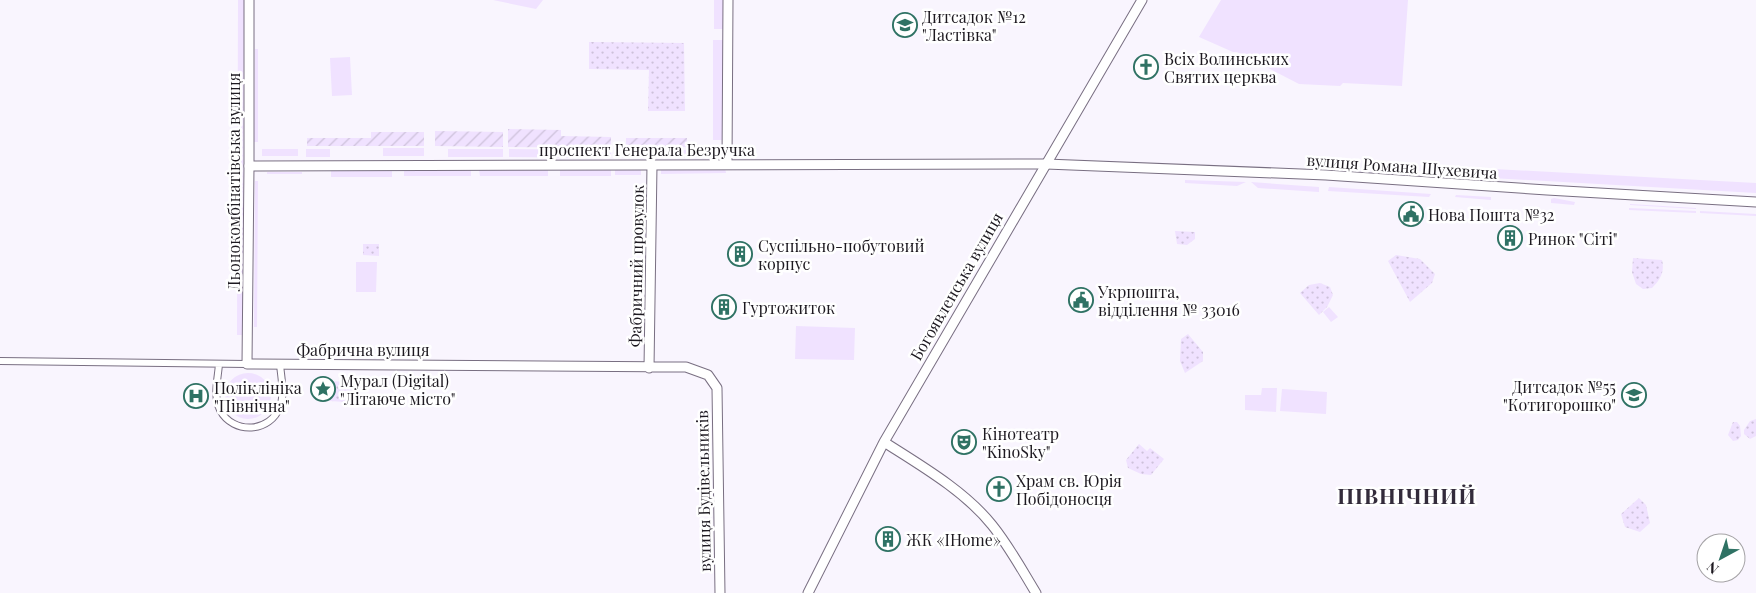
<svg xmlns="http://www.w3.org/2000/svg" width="1756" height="593" viewBox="0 0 1756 593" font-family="'Playfair Display',serif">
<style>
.grass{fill:#f0e2ff}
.park{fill:url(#park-dots)}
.garden{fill:url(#garden-furrows)}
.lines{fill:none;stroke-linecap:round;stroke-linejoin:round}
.minor-casing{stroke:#796f82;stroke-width:8}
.tertiary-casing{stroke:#796f82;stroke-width:11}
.secondary-casing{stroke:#796f82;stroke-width:11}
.minor{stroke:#fff;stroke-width:6}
.tertiary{stroke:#fff;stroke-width:9}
.secondary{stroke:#fff;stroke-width:9}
.labels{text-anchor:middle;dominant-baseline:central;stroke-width:5;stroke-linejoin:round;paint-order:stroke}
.poi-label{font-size:16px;fill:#1d1920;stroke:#fff;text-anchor:start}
.street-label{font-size:16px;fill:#1d1920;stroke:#fff}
.district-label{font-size:21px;font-weight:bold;letter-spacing:1px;fill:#332b3b;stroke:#fff}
</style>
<defs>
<pattern id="park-dots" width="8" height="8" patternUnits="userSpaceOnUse" patternTransform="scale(1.25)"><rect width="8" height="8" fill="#f0e2ff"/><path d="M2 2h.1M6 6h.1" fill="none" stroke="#cdc1da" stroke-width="1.8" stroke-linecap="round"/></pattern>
<pattern id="garden-furrows" width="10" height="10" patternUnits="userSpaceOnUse" patternTransform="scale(1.25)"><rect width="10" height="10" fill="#f0e2ff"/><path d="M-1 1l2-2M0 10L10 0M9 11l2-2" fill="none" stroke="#cdc1da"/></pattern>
</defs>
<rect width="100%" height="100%" fill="#f9f5fe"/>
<path class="grass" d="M238 0H244L243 335H237Z
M493 0H543L536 9Z
M714 0H724V29H714Z
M1221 0H1408L1402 86 1343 83 1340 86 1299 84 1237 52H1233L1199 37Z
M713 40H724V140H713Z
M255 49H258V142H254Z
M350 57 352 95 332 96 330 58Z
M383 148H424V156H383Z
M262 149H298V156H262Z
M306 149H330V157H306Z
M448 149H503V157H448Z
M509 149 611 150V158L509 157Z
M627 150H705V156H627Z
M1439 166 1756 183V193L1439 175Z
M661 168H725L726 173 661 174Z
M404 169H471V176H404Z
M331 170H392V177H331Z
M479 170H548V176H480Z
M560 170H611V176H560Z
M615 170H641V175H615Z
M267 172H302V174H267Z
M1185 180 1246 182 1237 186 1185 183Z
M255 181H258L257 327H254Z
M1251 182 1319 187V192L1258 188Z
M1329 187 1431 194 1429 197 1328 191Z
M1456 195 1491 197V200L1455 197Z
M1554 198 1575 202 1574 205 1551 203V199Z
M1630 204 1696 208V209L1630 205Z
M1629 208 1696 211V213L1629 210Z
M1700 211 1756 214V216L1700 213Z
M356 262H377L376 292H356Z
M1329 307 1338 317 1331 322 1323 312Z
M796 326 855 328 854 360 795 359Z
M225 396a23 23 0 1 1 46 0a23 23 0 1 1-46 0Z
M1262 388H1277L1276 412 1245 410V395H1261Z
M1282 389 1327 392 1326 414 1280 411Z"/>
<path class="park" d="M589 42 684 43 685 111H648L649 70 589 69Z
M1175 231 1195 232V239L1187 245 1177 244Z
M363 244H379V256L363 255Z
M1396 255 1420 259 1435 274 1432 283 1410 302 1388 261Z
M1633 258 1662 260C1665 272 1660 280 1652 288L1643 289 1636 284 1632 272Z
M1320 283 1330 287 1333 295 1327 307 1319 315 1300 293 1309 285Z
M1188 334 1203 352V361L1185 373 1180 361 1181 339Z
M331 381 361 383 360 403 330 401Z
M1756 419V436L1750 439 1744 434V430L1750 421Z
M1733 422H1737L1740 426 1741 436 1738 440 1733 441 1728 435Z
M1139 444 1147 451 1150 448 1164 459 1151 475 1141 474 1128 468 1126 460Z
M1639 498 1646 505 1650 523 1640 532 1625 527 1621 514Z"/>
<path class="garden" d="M508 129 561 130V136L611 137V148L508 147Z
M435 131 503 132V147L435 146Z
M371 132H424V146H307V138H371Z
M626 138H687V147H626Z"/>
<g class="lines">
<defs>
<path id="minor" d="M0 361 247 364
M219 364C218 378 213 396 220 410 233 435 271 433 280 406 285 394 281 377 280 364"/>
<path id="tertiary" d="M727 164 728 0
M249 166 247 364 686 367 708 375 717 388 720 593
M649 368 652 165
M884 442C920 465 965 491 992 525 1009 546 1022 570 1036 593
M808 593 884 442 1142 0"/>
<path id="secondary" d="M249 0V166L1046 164 1326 175 1547 190 1756 202"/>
</defs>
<use href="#minor" class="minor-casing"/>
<use href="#tertiary" class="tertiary-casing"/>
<use href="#secondary" class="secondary-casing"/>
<use href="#minor" class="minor"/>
<use href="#tertiary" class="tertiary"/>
<use href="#secondary" class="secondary"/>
</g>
<defs>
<symbol id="school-ring" viewBox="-11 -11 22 22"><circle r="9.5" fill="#fff" stroke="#2f7264" stroke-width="1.5"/><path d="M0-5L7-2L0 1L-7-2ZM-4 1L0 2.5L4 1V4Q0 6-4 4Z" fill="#2f7264"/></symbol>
<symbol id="church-ring" viewBox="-11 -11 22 22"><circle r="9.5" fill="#fff" stroke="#2f7264" stroke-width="1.5"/><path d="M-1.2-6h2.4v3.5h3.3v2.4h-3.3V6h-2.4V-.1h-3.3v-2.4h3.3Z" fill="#2f7264"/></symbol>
<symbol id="civic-ring" viewBox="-11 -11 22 22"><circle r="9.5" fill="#fff" stroke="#2f7264" stroke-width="1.5"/><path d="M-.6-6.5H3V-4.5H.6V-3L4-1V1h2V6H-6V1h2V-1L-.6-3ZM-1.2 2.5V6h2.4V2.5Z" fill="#2f7264"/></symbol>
<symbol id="building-ring" viewBox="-11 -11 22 22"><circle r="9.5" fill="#fff" stroke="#2f7264" stroke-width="1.5"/><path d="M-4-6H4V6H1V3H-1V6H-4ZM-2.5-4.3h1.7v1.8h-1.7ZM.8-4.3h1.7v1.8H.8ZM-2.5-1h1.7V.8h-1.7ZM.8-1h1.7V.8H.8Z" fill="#2f7264"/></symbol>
<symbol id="sight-ring" viewBox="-11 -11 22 22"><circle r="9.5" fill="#fff" stroke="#2f7264" stroke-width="1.5"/><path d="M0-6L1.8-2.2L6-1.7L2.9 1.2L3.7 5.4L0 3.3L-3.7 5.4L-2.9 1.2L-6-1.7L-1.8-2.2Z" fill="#2f7264"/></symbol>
<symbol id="hospital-ring" viewBox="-11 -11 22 22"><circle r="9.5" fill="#fff" stroke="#2f7264" stroke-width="1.5"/><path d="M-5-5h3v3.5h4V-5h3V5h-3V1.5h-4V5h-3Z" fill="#2f7264"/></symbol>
<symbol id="theatre-ring" viewBox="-11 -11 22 22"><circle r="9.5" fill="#fff" stroke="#2f7264" stroke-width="1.5"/><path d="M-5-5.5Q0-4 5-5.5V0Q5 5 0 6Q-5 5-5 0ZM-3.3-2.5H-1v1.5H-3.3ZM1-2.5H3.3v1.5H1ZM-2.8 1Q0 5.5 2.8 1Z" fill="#2f7264"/></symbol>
</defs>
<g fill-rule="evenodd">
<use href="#school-ring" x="891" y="11" width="28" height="28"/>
<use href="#church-ring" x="1132" y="53" width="28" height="28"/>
<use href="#civic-ring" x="1397" y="200" width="28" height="28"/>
<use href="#building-ring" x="1496" y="224" width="28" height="28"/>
<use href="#building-ring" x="726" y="240" width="28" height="28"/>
<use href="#civic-ring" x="1067" y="286" width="28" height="28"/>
<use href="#building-ring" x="710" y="293" width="28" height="28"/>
<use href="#sight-ring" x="309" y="375" width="28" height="28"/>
<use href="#school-ring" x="1620" y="381" width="28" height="28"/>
<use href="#hospital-ring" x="182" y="382" width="28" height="28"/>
<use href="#theatre-ring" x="950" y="428" width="28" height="28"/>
<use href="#church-ring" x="985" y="475" width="28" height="28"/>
<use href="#building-ring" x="874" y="525" width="28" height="28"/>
</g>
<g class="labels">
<g class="poi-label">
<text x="922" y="16">Дитсадок №12<tspan x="922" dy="18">"Ластівка"</tspan></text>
<text x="1164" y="58">Всіх Волинських<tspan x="1164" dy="18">Святих церква</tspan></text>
<text x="1428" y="214">Нова Пошта №32</text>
<text x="1528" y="238">Ринок "Сіті"</text>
<text x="758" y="245">Суспільно-побутовий<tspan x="758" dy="18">корпус</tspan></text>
<text x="1098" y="291">Укрпошта,<tspan x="1098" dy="18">відділення № 33016</tspan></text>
<text x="742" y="307">Гуртожиток</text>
<text x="340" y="380">Мурал (Digital)<tspan x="340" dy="18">"Літаюче місто"</tspan></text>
<text x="1616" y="386" text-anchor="end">Дитсадок №55<tspan x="1616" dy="18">"Котигорошко"</tspan></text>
<text x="214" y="387">Поліклініка<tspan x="214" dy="18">"Північна"</tspan></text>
<text x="982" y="433">Кінотеатр<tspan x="982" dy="18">"KinoSky"</tspan></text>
<text x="1016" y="480">Храм св. Юрія<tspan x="1016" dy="18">Побідоносця</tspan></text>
<text x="906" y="539">ЖК «IHome»</text>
</g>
<g class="street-label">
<text x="647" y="149">проспект Генерала Безручка</text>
<text transform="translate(1402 166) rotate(4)">вулиця Романа Шухевича</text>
<text transform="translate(233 182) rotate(-90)">Льонокомбінатівська вулиця</text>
<text transform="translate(636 266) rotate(-89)">Фабричний провулок</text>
<text transform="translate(956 286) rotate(-60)">Богоявленська вулиця</text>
<text x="363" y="349">Фабрична вулиця</text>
<text transform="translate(703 491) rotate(-91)">вулиця Будівельників</text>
</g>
<g class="district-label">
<text x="1407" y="495">ПІВНІЧНИЙ</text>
</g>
</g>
<g transform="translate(1721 558) rotate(220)"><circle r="24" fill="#ffffff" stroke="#a5a3a6"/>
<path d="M0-4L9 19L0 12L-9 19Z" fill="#2f7264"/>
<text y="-8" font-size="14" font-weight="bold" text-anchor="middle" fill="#1d1920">N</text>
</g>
</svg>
